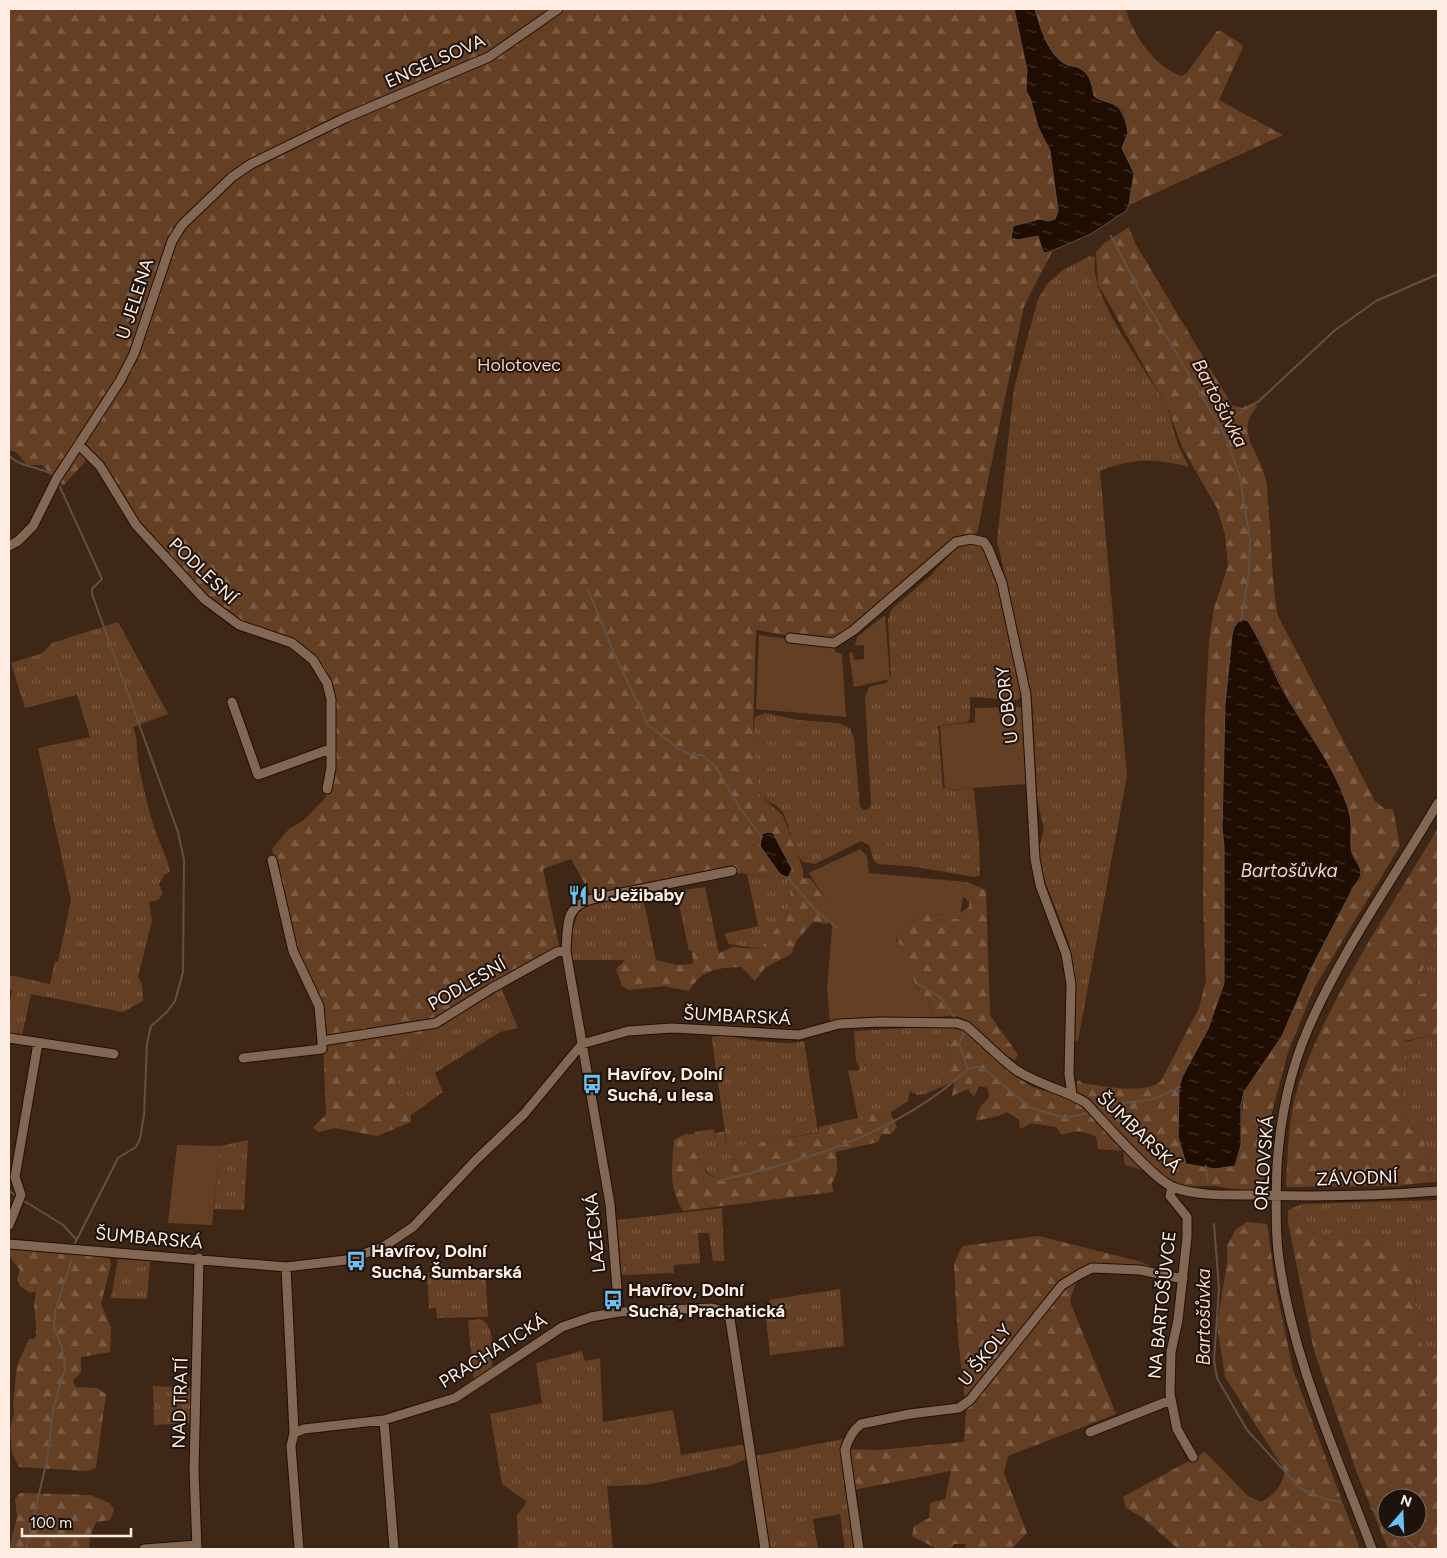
<svg xmlns="http://www.w3.org/2000/svg" width="1447" height="1558" viewBox="0 0 1447 1558" font-family="Figtree,sans-serif">
<style>
.grass{fill:url(#grass-tufts)}
.forest{fill:url(#forest-firs);fill-rule:evenodd}
.green{fill:#653f24}
.water{fill:url(#water-ripples);stroke:#625045}
.lines{fill:none;stroke-linecap:round;stroke-linejoin:round}
.stream{stroke:#625045;stroke-width:2}
.minor-casing{stroke:#240f02;stroke-width:11}
.minor{stroke:#826755;stroke-width:9}
.labels{text-anchor:middle;dominant-baseline:central;stroke-width:4;stroke-linejoin:round;paint-order:stroke}
.street-label{font-size:18px;fill:#fdede3;stroke:#1d130c}
.park-label{font-size:18px;fill:#f9d3ba;stroke:#1d130c}
.poi-label{font-size:18px;font-weight:bold;fill:#fdede3;stroke:#1d130c;text-anchor:start}
.water-label{font-size:19px;font-style:italic;fill:#fad4bb;stroke:#1d130c}
</style>
<defs>
<pattern id="grass-tufts" width="24" height="20" patternUnits="userSpaceOnUse" patternTransform="scale(1.25)"><rect width="24" height="20" fill="#653f24"/><path d="M3 7l-1-3M5 7V3M7 7l1-3M15 17l-1-3M17 17v-4M19 17l1-3" fill="none" stroke="#7c5b44"/></pattern>
<pattern id="forest-firs" width="22" height="20" patternUnits="userSpaceOnUse" patternTransform="scale(1.25)"><rect width="22" height="20" fill="#653f24"/><path d="M5 1l3.5 6h-7zM16 11l3.5 6h-7z" fill="#7c5b44"/></pattern>
<pattern id="water-ripples" width="26" height="14" patternUnits="userSpaceOnUse" patternTransform="scale(1.25)"><rect width="26" height="14" fill="#200d01"/><path d="M2 4q2-2 4 0t4 0M15 11q2-2 4 0t4 0" fill="none" stroke="#413126"/></pattern>
</defs>
<rect width="100%" height="100%" fill="#3e2717"/>
<path class="grass" d="M1090 256 1095 257C1087 295 1148 371 1166 406 1171 415 1172 426 1175 435 1178 446 1184 457 1189 467 1157 458 1131 458 1100 471L1127 776 1078 1041 1072 1040V962L1069 943 1044 879 1040 864V845L1044 829 1037 799 1032 698 997 540 1014 388 1038 299 1047 284 1063 270Z
M970 543C977 544 982 546 986 552 1002 575 1018 667 1021 696L1018 700 970 697V718L967 722 938 726 943 788 952 790 972 788 974 790 979 842 980 875 974 877 917 867 878 864 874 861 869 845 861 841 815 864 803 862C791 850 791 826 782 811 775 802 763 802 759 791L753 736 755 717 765 713 798 720 838 723 850 728 854 739 860 807 864 810 869 809 871 804 865 698 869 687 886 683 891 677 888 620 891 610 931 575 954 550 959 546Z
M118 622 168 714 133 727C139 741 136 757 140 772 145 795 151 821 160 843 164 854 168 861 170 872L164 875 159 884 163 894 158 900 149 902 152 921 138 977 142 984 143 1001 123 1012 31 994 22 1036 9 1034V1008L12 990 9 989V975L50 984 55 961 58 962 71 900 38 748 90 737 77 695 25 708 11 663 43 653 52 643Z
M747 874 787 879 792 901 784 919 760 949 729 944 724 934 758 926Z
M705 887 719 953 689 951 676 891Z
M642 893 656 960H571V935L579 910 591 903Z
M1438 934V989L1411 997Z
M500 985 518 1028 500 1032 435 1073 443 1092 411 1115 396 1081 401 1069 436 1024Z
M945 1026 962 1030 950 1040 946 1069 955 1077V1081L925 1094 917 1095 910 1091 908 1101 880 1119 876 1113 867 1112 859 1123 848 1070 858 1071 860 1067 856 1062 854 1031Z
M717 1035C739 1037 784 1047 804 1041L818 1132 731 1148 727 1146 712 1041V1037Z
M1431 1035 1438 1054V1182H1432L1421 1127 1410 1129 1397 1067 1407 1066 1405 1042Z
M714 1129 716 1142 735 1157 731 1178 726 1181C690 1170 706 1159 694 1132Z
M248 1140 244 1210 214 1209 220 1146Z
M1438 1200V1355L1422 1351 1415 1297 1414 1267 1400 1252 1384 1247 1377 1234 1329 1240 1288 1222V1210L1302 1204Z
M722 1208 724 1261H713L709 1233H698L700 1263 674 1265V1273L622 1275 617 1220Z
M118 1259 150 1261 147 1299 111 1298Z
M485 1269 488 1317 437 1318 436 1308 429 1309 427 1273Z
M840 1289 844 1346 770 1355 766 1319 773 1318 769 1307V1300Z
M479 1319C496 1323 492 1353 492 1367V1371L474 1383 468 1321Z
M582 1351 585 1361 600 1358 603 1422 673 1410 681 1455 741 1445 744 1447 746 1459 731 1466 646 1485 607 1486 613 1549H518L517 1515 527 1502 502 1484 490 1414 542 1403 536 1363Z
M153 1386 194 1388 192 1420 189 1423 154 1425Z
M843 1439 840 1454 845 1465 857 1549H845L840 1514 813 1519 818 1549H769L755 1456Z"/>
<path class="forest" d="M9 9H1014L1027 70 1026 91 1030 98 1038 127 1050 151 1058 211 1055 219 1048 221 1040 219 1018 239 1038 236 1043 252H1052L1024 306 977 533 953 538 930 561 900 596 859 633 821 641 756 630 753 735 760 795 783 816 803 869V878H810L824 897 831 920 827 924 813 922 797 940 791 954 765 968 755 981 741 967C717 968 702 969 689 991L664 986 629 990 622 986 616 969 625 960H656L677 965 693 964 692 950 719 953 733 947 760 949 784 919 792 901 787 879 741 873 591 895 571 859 543 869 561 955 512 978 436 1024 401 1069 396 1081 411 1115V1122L377 1136 335 1128 318 1132 313 1127 326 1115 322 1014 319 994 296 950 272 849 289 829 304 820 326 797 334 769 333 702 313 657 223 613 138 525 93 453 63 486 42 465H27L16 452 9 450Z
M1035 9H1126C1132 34 1155 67 1181 76L1186 74 1217 31H1221L1241 44 1243 47 1219 100 1283 135 1129 205 1134 173 1122 148C1129 136 1130 113 1115 105 1108 101 1102 102 1094 96 1090 63 1079 76 1062 62 1047 50 1040 26 1035 9Z
M1129 227 1135 243 1232 405 1242 408 1255 402 1257 407C1234 431 1259 451 1265 477 1268 485 1267 495 1268 504 1272 541 1271 579 1278 616L1375 801 1385 809H1393L1400 846 1314 988 1288 1052 1272 1112 1264 1178 1258 1187 1249 1191 1214 1186H1182L1156 1171 1123 1135 1076 1090 1077 1082 1079 1080 1082 1083C1103 1086 1145 1095 1161 1081L1199 1008 1206 980 1203 901 1205 717 1209 642 1214 608 1228 566 1225 535 1217 508 1182 447 1169 411 1098 284 1096 253 1103 244ZM1258 636 1288 698 1320 749 1343 795 1351 822 1350 847 1362 871 1361 879 1354 886 1311 969 1282 1036 1244 1092 1239 1156 1184 1074 1208 1029 1224 983V847L1222 827 1225 704Z
M1438 828V934L1411 997 1438 989V1054L1431 1035 1405 1041 1407 1067H1397L1410 1129 1421 1127 1432 1182 1395 1186 1286 1187C1288 1154 1288 1113 1300 1081 1332 991 1390 910 1438 828Z
M966 882 986 890 990 1015 1018 1055 1015 1060C997 1053 976 1021 956 1016 950 1015 939 1017 933 1017 932 1000 926 999 917 988 914 985 896 939 896 934 908 923 922 910 940 915 948 917 951 919 959 919L960 913 969 907V902L963 896Z
M962 1030 979 1039 1012 1074 1032 1087 1063 1096 1084 1106 1148 1172 1125 1165 1123 1151 1098 1149 1096 1137C1083 1130 1075 1130 1062 1135L1056 1127 1031 1123 1020 1129 1019 1120 1007 1112C997 1118 986 1118 975 1121L980 1107 989 1097 988 1088 979 1086 974 1097 968 1089 952 1096 955 1077 946 1069 950 1040Z
M867 1112 876 1113 880 1119 890 1112 897 1127 891 1134H882L878 1142 836 1152C837 1170 840 1167 832 1183L833 1192 683 1211C668 1186 672 1168 674 1140L685 1134H695C707 1161 690 1171 725 1181L731 1177 735 1158 716 1142 715 1133 724 1132 727 1145 731 1147 811 1134 818 1132 819 1127 858 1118 859 1122Z
M1247 1222 1267 1224 1276 1288 1293 1370 1360 1549H1178L1143 1518 1126 1508 1123 1497 1205 1452 1248 1496 1261 1502C1275 1494 1281 1487 1285 1471L1225 1377 1217 1325 1227 1263V1246L1236 1229Z
M1288 1222 1329 1240 1377 1234 1384 1247 1400 1251 1414 1267 1415 1297 1422 1350 1438 1355V1549H1388L1357 1473 1314 1351ZM1387 1498H1417V1528H1387Z
M1038 1236 1142 1262 1157 1270 1093 1266C1079 1277 1073 1285 1070 1302L1116 1414 1008 1456 1004 1473 1027 1533 1011 1549H966L965 1544H954L950 1549H937L912 1536 914 1526 929 1518 930 1503 945 1499 951 1471 853 1490 846 1449 879 1450 964 1442 966 1410 958 1338 954 1264 962 1246Z
M10 1248 103 1255 110 1259 111 1264 101 1304 111 1327 110 1352 81 1357V1373L73 1380 75 1387 97 1388 106 1394 96 1468 88 1471 19 1467 12 1453 10 1430 14 1413 13 1405 17 1365 29 1339H35C39 1324 31 1312 36 1292L30 1293 20 1286 17 1279 20 1270 9 1256Z
M20 1493 90 1495 110 1503 114 1510 110 1520 96 1522 90 1536 89 1549H9L17 1517 15 1499Z"/>
<path class="green" d="M885 615 890 679 854 687 849 653 853 652 854 660 864 659V645L855 646 857 637Z
M759 635 835 645V652L842 654 846 717 756 709Z
M1024 707 1026 784 945 790 940 726 975 722V708Z
M860 849 867 856 869 873 966 882 959 919C951 919 948 918 941 915 922 910 908 923 896 934L897 942 907 949 916 988C926 995 934 1006 932 1018L830 1021 827 989 832 927 824 897 809 873Z
M177 1145 220 1146 212 1225 168 1223Z"/>
<path class="water" d="M1014 9H1035C1040 26 1047 51 1062 62 1066 65 1072 66 1077 67 1090 72 1092 84 1094 96 1101 101 1106 101 1113 104 1123 108 1127 124 1128 133L1122 148 1134 173 1129 205 1126 211 1091 234 1047 253 1043 252 1038 236 1018 240 1011 238 1013 226 1040 219 1048 221 1055 219 1058 211 1050 151 1038 127 1030 98 1026 91 1027 70Z
M1241 619 1248 621C1264 646 1273 674 1288 699 1309 735 1338 771 1349 812 1353 824 1350 835 1351 846 1351 864 1371 867 1354 886L1311 969 1282 1036 1244 1092 1241 1105V1145L1235 1166 1215 1169 1186 1164 1178 1137 1179 1087 1182 1077 1208 1029 1224 983V847L1222 827 1225 704 1232 635 1234 627Z
M768 832 773 833 792 869 788 878 780 874 760 846 762 834Z"/>
<g class="lines">
<path class="stream" d="M1111 236 1139 290 1226 437 1240 477 1250 540 1249 572 1241 621
M1221 429 1230 419 1259 401 1334 331 1376 301 1438 274
M9 456C20 467 40 467 54 475
M59 485 102 579 92 589V594L178 832 184 860 183 972 175 1001 167 1012 151 1026 147 1043 144 1115 140 1139 136 1147 118 1158 75 1243
M588 589 613 651 648 725 679 749 691 755H702L716 767 740 808 762 837
M788 877 813 908 836 927
M918 984 941 998 955 1018
M962 1028 963 1035 959 1044 968 1069 977 1067 987 1071 1031 1108 1065 1118 1088 1113
M1099 1108 1108 1105 1154 1099 1180 1087
M1206 1166 1208 1182
M717 1181C807 1161 899 1133 968 1069
M9 1191 17 1196
M21 1199 63 1225 76 1239
M1214 1224 1219 1288 1214 1360 1217 1378 1247 1430 1301 1489 1325 1499 1341 1502
M1371 1508 1387 1521
M1395 1528 1416 1549
M26 1549 47 1460 54 1405 65 1369 62 1347 54 1328 55 1311 72 1259"/>
<defs>
<path id="minor" d="M79 445 100 466 136 525 204 599 239 625 292 643 313 660 327 683 331 699V768L327 789
M9 546 18 541 33 526 57 478 120 381 134 354 172 241 182 225 232 177 251 164 345 118 489 57 558 9
M790 638 834 643 854 630 956 542 971 539 984 542 988 548 1002 583 1026 695 1035 859 1040 885 1066 954 1071 984 1069 1074 1072 1094
M232 702 258 775 330 749
M272 860 293 951 319 1006 322 1041 436 1023 492 988 557 952 566 951
M9 1038 114 1054
M243 1058 322 1049V1041
M1172 1187 1170 1196 1187 1217V1237L1178 1320 1171 1352 1170 1394 1177 1429 1193 1457
M9 1225 21 1195 15 1177 38 1043
M9 1244 286 1267 346 1260 383 1247 413 1227 476 1160 524 1114 582 1044 628 1031 672 1028 799 1035 839 1024 880 1022 957 1023 966 1026C983 1040 998 1057 1016 1070 1038 1085 1064 1089 1086 1103 1103 1121 1154 1180 1173 1187 1195 1196 1228 1195 1252 1195 1316 1197 1375 1196 1438 1191
M286 1267 294 1433
M619 1312 610 1204 566 951C568 925 564 907 592 899L732 871
M384 1420 394 1549
M1090 1432 1171 1400
M144 1549 197 1545
M197 1549 194 1470 199 1258
M299 1549 291 1446 294 1433 304 1429 384 1420 455 1398 562 1327 591 1317 619 1312 712 1308 724 1311 730 1319 765 1549
M859 1549 845 1450C848 1439 852 1431 861 1424L910 1414 959 1408 970 1400 1062 1285 1080 1274 1092 1268 1140 1270 1183 1279
M1372 1549C1336 1453 1290 1354 1278 1251 1275 1223 1276 1194 1277 1166 1280 1120 1289 1073 1308 1029 1342 950 1394 878 1438 803"/>
</defs>
<use href="#minor" class="minor-casing"/>
<use href="#minor" class="minor"/>
</g>
<defs>
<symbol id="restaurant-bare" viewBox="-9 -9 18 18"><path d="M-5-6h1v4h1v-4h1v4h1v-4h1v5L-1.5 .5V6h-2V.5L-5-1ZM5-6V6H3V1.5H1.5Q1.5-4 5-6Z" fill="#6dc2f3" stroke="#1d130c" stroke-width="2.5" paint-order="stroke"/></symbol>
<symbol id="bus-bare" viewBox="-9 -9 18 18"><path d="M-5-6H5V4H4V6H2V4H-2V6H-4V4H-5ZM-3.5-4V0h7V-4ZM-3.5 1.2v1.5H-2V1.2ZM2 1.2v1.5H3.5V1.2Z" fill="#6dc2f3" stroke="#1d130c" stroke-width="2.5" paint-order="stroke"/></symbol>
</defs>
<g fill-rule="evenodd">
<use href="#restaurant-bare" x="564" y="881" width="28" height="28"/>
<use href="#bus-bare" x="578" y="1070" width="28" height="28"/>
<use href="#bus-bare" x="342" y="1247" width="28" height="28"/>
<use href="#bus-bare" x="599" y="1286" width="28" height="28"/>
</g>
<g class="labels">
<g class="street-label">
<text transform="translate(435 61) rotate(-24)">ENGELSOVA</text>
<text transform="translate(135 299) rotate(-72)">U JELENA</text>
<text transform="translate(203 571) rotate(44)">PODLESNÍ</text>
<text transform="translate(1007 705) rotate(-97)">U OBORY</text>
<text transform="translate(467 984) rotate(-30)">PODLESNÍ</text>
<text transform="translate(737 1016) rotate(3)">ŠUMBARSKÁ</text>
<text transform="translate(1139 1132) rotate(44)">ŠUMBARSKÁ</text>
<text transform="translate(1264 1163) rotate(-86)">ORLOVSKÁ</text>
<text transform="translate(1357 1178) rotate(-2)">ZÁVODNÍ</text>
<text transform="translate(595 1233) rotate(-96)">LAZECKÁ</text>
<text transform="translate(149 1238) rotate(5)">ŠUMBARSKÁ</text>
<text transform="translate(1162 1305) rotate(-84)">NA BARTOŠŮVCE</text>
<text transform="translate(493 1351) rotate(-32)">PRACHATICKÁ</text>
<text transform="translate(985 1355) rotate(-51)">U ŠKOLY</text>
<text transform="translate(180 1403) rotate(-88)">NAD TRATÍ</text>
</g>
<g class="park-label">
<text x="519" y="365">Holotovec</text>
</g>
<g class="poi-label">
<text x="593" y="895">U Ježibaby</text>
<text x="607" y="1074">Havířov, Dolní<tspan x="607" dy="21">Suchá, u lesa</tspan></text>
<text x="371" y="1251">Havířov, Dolní<tspan x="371" dy="21">Suchá, Šumbarská</tspan></text>
<text x="628" y="1290">Havířov, Dolní<tspan x="628" dy="21">Suchá, Prachatická</tspan></text>
</g>
<g class="water-label">
<text transform="translate(1220 403) rotate(62)">Bartošůvka</text>
<text x="1289" y="870">Bartošůvka</text>
<text transform="translate(1203 1317) rotate(-90)">Bartošůvka</text>
</g>
</g>
<rect width="1447" height="1558" fill="none" stroke="#fdede3" stroke-width="20"/>
<g transform="translate(1402 1513) rotate(19)"><circle r="24" fill="#1d130c" stroke="#776a62"/>
<path d="M0-4L9 19L0 12L-9 19Z" fill="#6dc2f3"/>
<text y="-8" font-size="14" font-weight="bold" text-anchor="middle" fill="#fdede3">N</text>
</g>
<path d="M22 1528v8h109v-8" fill="none" stroke="#fdede3" stroke-width="2.5"/>
<text x="30" y="1528" font-size="15" fill="#fdede3" stroke="#1d130c" stroke-width="4" paint-order="stroke">100 m</text>
</svg>
